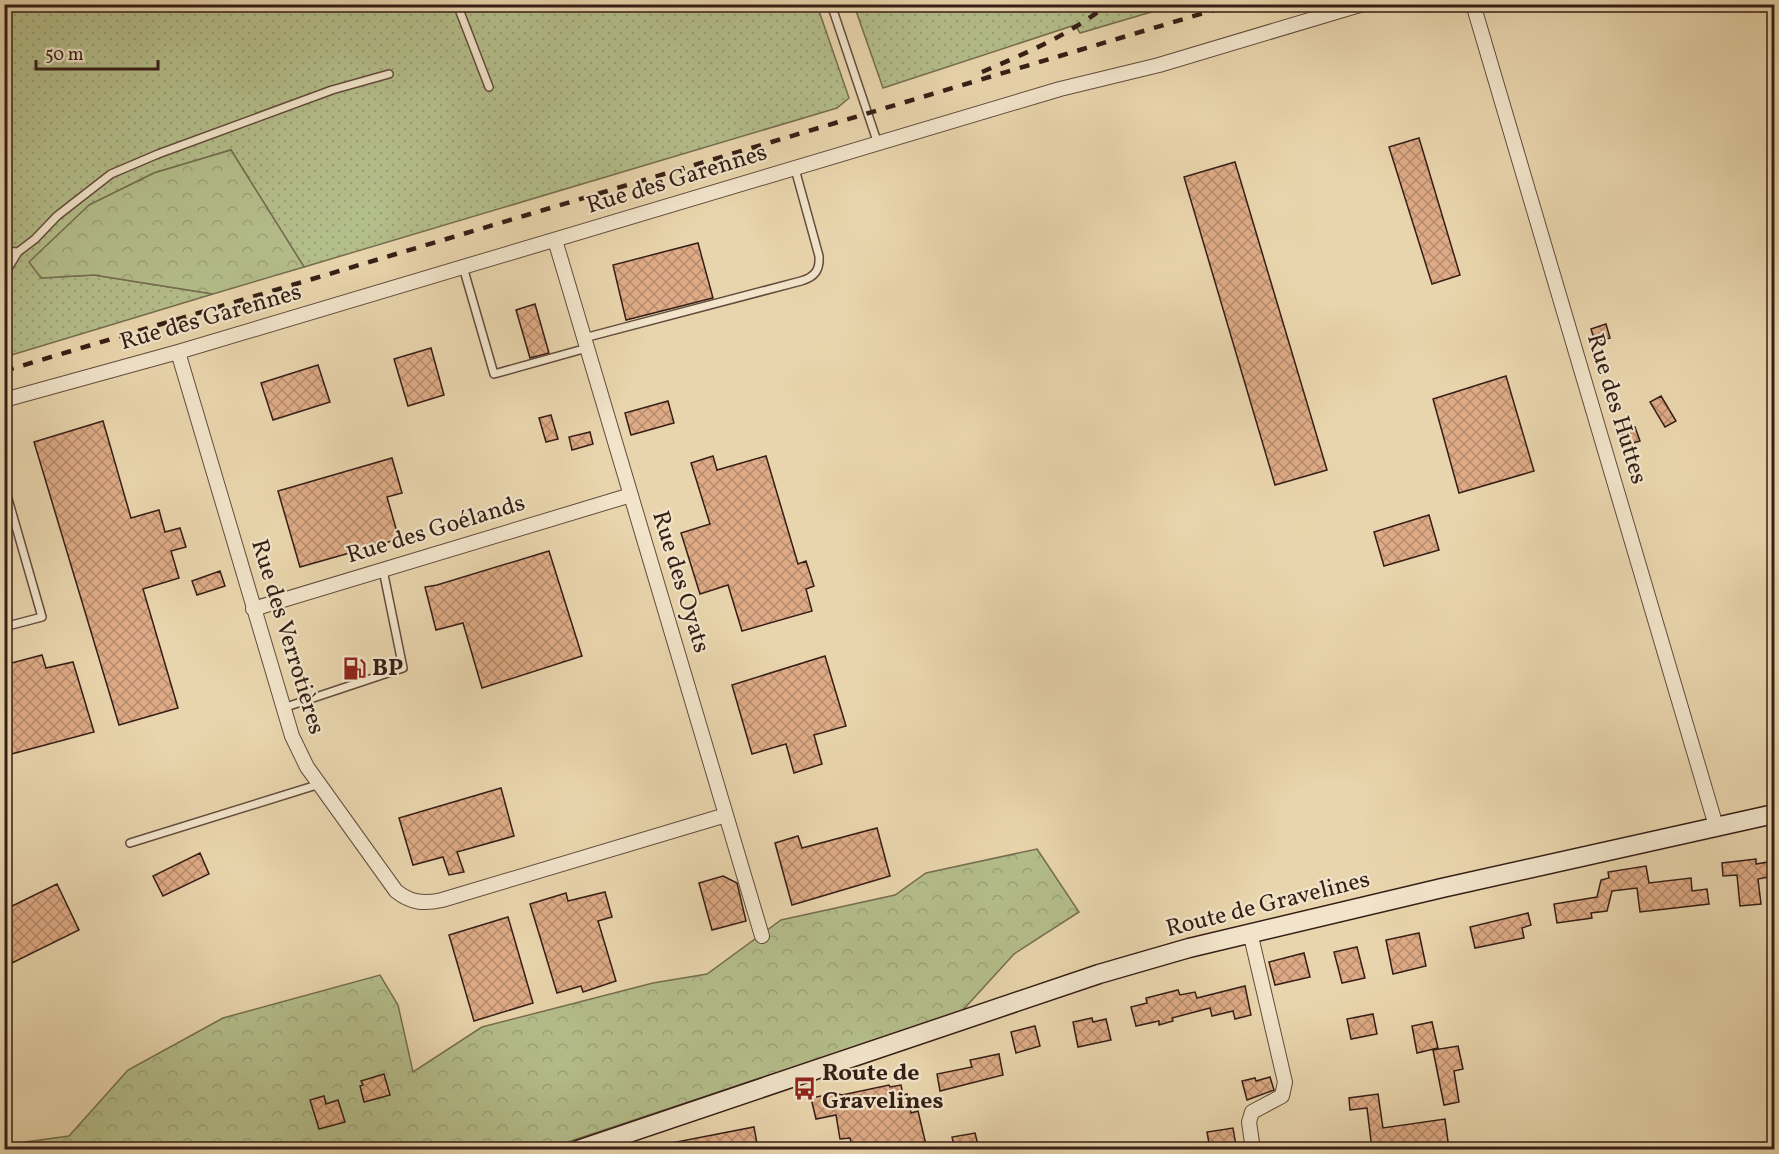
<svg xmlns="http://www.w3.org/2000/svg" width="1779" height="1154" viewBox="0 0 1779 1154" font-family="Vollkorn,serif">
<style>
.grass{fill:url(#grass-dots);stroke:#756e50;stroke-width:1.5}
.forest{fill:url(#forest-crowns);stroke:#756e50;stroke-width:1.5}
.building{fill:url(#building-cross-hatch);stroke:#361e16;stroke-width:1.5}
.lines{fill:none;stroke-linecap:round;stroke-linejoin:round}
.lane-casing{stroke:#634c3c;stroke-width:10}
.street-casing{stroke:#634c3c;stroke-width:16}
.secondary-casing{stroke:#361e16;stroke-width:21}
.lane{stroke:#f1e4ca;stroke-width:7}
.street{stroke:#f1e4ca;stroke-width:14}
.secondary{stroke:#f1e4ca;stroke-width:18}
.rail{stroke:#361e16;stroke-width:4.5;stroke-dasharray:10 10;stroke-linecap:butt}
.labels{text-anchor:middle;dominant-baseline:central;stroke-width:4.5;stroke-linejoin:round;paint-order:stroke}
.street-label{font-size:24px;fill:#361e16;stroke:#f1e4ca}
.poi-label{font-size:24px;font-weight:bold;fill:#361e16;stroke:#f1e4ca;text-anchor:start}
</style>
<defs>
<pattern id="grass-dots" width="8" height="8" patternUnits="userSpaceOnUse" patternTransform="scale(1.5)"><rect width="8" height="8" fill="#b4be8b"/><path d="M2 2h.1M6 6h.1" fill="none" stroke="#9ba377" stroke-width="1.8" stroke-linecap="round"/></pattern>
<pattern id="forest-crowns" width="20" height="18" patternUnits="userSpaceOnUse" patternTransform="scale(1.5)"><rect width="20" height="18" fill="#b4be8b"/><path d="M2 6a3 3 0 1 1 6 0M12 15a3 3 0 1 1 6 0" fill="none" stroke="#9ba377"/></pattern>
<pattern id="building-cross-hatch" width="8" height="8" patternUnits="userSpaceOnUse" patternTransform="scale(1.5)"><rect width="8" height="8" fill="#deab86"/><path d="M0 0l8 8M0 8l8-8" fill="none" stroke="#b58b6d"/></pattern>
</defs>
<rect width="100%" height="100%" fill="#e9d5ad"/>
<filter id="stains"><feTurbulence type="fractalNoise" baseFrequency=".00333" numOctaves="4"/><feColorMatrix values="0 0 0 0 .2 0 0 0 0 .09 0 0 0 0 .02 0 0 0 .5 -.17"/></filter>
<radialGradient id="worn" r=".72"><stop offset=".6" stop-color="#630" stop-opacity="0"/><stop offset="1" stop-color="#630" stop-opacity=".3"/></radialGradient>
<path class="grass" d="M5 5H817L849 98 837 108 304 267 231 150 154 173 89 205 41 278 94 275 213 294 5 357Z
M854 5V4L1175 5 1080 33 1075 25 883 88Z"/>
<path class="forest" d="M231 150 304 267 213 294 94 275 41 278 29 262 89 205 154 173Z
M1037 849 1079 912 1014 954 962 1011 547 1149 5 1150 4 1145 69 1136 128 1070 223 1018 380 975 398 1005 413 1072 482 1027 653 983 707 974 781 920 895 895 926 873Z"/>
<path class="building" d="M1419 138 1460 275 1432 284 1389 147Z
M1235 162 1327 470 1275 485 1184 177Z
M698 243 713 298 626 320 613 265Z
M535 304 549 353 530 358 516 310Z
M1606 324 1610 338 1595 342 1591 329Z
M431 348 444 395 408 406 394 359Z
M318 365 330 402 273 420 261 383Z
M1506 376 1534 471 1459 493 1433 399Z
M1661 396 1676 421 1665 427 1650 402Z
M668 401 674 423 631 435 625 413Z
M551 415 558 439 546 442 539 418Z
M103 421 131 518 159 510 165 532 180 528 186 547 171 551 179 578 143 589 178 708 119 725 34 442Z
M1635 427 1640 441 1626 445 1621 431Z
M590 432 593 444 572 450 569 437Z
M713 456 717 470 766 456 798 564 806 561 814 586 806 589 812 611 742 631 728 585 700 594 681 533 710 524 691 463Z
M392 458 402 493 387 497 399 539 300 567 278 491Z
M1429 515 1439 550 1384 566 1374 532Z
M549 551 582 656 482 688 463 623 436 630 425 587 437 585Z
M220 571 225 586 197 595 192 581Z
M42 655 46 668 73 662 94 732 4 756V665Z
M825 656 846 726 814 735 822 764 794 773 786 744 752 754 732 685Z
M501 788 514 836 457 852 464 872 449 875 443 857 413 865 399 818Z
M877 828 890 876 792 905 775 843 798 836 802 848Z
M200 853 209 874 163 896 153 876Z
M1756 859V864L1774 861V876L1758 879 1761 904 1740 906 1737 875 1723 876 1722 863Z
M1646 866 1649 883 1691 878 1692 891 1707 889 1709 904 1640 912 1637 888 1612 891 1607 911 1591 913 1592 918 1557 923 1554 904 1597 897 1601 880 1609 878 1608 872Z
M723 876 737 883 746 921 712 930 699 883Z
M57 884 79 930 12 963 4 947V910Z
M605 892 612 917 598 921 616 981 583 992 581 986 557 993 530 904 566 893 568 901Z
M1528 913 1531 925 1522 928 1524 938 1475 948 1470 927Z
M508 917 533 1003 474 1021 449 935Z
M1419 933 1426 966 1393 974 1386 940Z
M1357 947 1365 978 1342 983 1334 952Z
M1304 953 1310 977 1275 985 1269 962Z
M1245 986 1251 1015 1235 1019 1233 1011 1212 1016 1210 1008 1172 1018 1173 1021 1159 1025V1021L1136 1026 1131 1007 1147 1003 1146 998 1178 990 1180 995 1195 992 1197 998Z
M1373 1014 1377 1034 1351 1039 1347 1019Z
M1092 1018 1093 1022 1106 1019 1111 1040 1078 1047 1073 1022Z
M1432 1022 1438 1048 1417 1053 1412 1026Z
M1035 1026 1040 1046 1016 1053 1011 1032Z
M1458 1046 1463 1069 1454 1071 1459 1102 1444 1105 1433 1050Z
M999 1054 1003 1075 940 1091 937 1074 972 1067 970 1060Z
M384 1074 390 1095 364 1102 360 1086 363 1085 361 1081Z
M1270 1077 1274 1090 1247 1100 1242 1081 1255 1078 1256 1081Z
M889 1085 890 1087 901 1085 903 1095 907 1094 911 1113 918 1111 927 1149H907V1146L887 1149H853L850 1138 840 1139 836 1115 816 1119 811 1098 836 1093 842 1095Z
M1378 1094 1383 1128 1445 1119 1449 1149H1372L1367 1108 1350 1110 1349 1098Z
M324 1096 326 1104 338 1100 345 1122 319 1129 310 1100Z
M754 1127 758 1149H672L671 1143Z
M1233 1128 1236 1146 1210 1149 1207 1132Z
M975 1133 979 1149H955L952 1137Z"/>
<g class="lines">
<defs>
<path id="lane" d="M457 4 489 87
M831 4 878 144
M4 251 18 252 4 275
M18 252 35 239 57 216 111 174 158 154 332 90 389 74
M463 267 494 374 587 348
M584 338 801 281C815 277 820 270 819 256L795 169
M4 382 10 398
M4 485 42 617 4 627
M283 708 403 668 383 570
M130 843 320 784"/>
<path id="street" d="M1473 4 1716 826
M555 240 762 936
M178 352 292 736 307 767 396 891C411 903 424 904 442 900L726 815
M4 400 178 352 1060 89 1159 65 1363 4
M253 609 631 495
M1250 932 1285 1082 1282 1096 1252 1112 1249 1122 1253 1150"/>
<path id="secondary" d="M578 1150 1099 974 1189 948 1442 888 1774 814"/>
</defs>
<use href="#lane" class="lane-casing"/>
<use href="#street" class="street-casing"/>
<use href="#secondary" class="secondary-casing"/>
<use href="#lane" class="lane"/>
<use href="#street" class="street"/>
<use href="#secondary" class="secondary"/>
<path class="rail" d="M982 72C1026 53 1070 35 1108 4
M4 371 1234 4"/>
</g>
<defs>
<symbol id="fuel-bare" viewBox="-9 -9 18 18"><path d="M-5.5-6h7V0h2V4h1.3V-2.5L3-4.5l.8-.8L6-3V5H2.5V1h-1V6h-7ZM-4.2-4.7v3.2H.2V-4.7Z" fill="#8f2418" stroke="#f1e4ca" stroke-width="2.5" paint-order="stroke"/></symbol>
<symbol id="bus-bare" viewBox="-9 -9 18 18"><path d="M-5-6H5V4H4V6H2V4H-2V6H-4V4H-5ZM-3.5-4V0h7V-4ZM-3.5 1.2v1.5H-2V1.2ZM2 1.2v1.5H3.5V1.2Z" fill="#8f2418" stroke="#f1e4ca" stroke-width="2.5" paint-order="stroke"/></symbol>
</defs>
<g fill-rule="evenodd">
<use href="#fuel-bare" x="338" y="652" width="33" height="33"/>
<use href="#bus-bare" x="788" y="1072" width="33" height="33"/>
</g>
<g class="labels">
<g class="street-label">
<text transform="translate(677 180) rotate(-17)">Rue des Garennes</text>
<text transform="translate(211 318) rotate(-16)">Rue des Garennes</text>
<text transform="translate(1616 409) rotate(73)">Rue des Huttes</text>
<text transform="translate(436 530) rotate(-17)">Rue des Goélands</text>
<text transform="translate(680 582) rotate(73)">Rue des Oyats</text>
<text transform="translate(287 637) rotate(73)">Rue des Verrotières</text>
<text transform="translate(1268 905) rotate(-14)">Route de Gravelines</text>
</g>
<g class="poi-label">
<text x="372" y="669">BP</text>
<text x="822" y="1074">Route de<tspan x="822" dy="28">Gravelines</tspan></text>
</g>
</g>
<rect width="1779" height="1154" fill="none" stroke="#e9d5ad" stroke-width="24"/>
<rect x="6" y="6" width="1767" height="1142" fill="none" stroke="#361e16" stroke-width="3"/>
<rect x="12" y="12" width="1755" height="1130" fill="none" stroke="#361e16" stroke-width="1.5"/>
<path d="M36 60v9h122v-9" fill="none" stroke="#361e16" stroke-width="3"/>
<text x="45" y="60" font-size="18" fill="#361e16" stroke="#f1e4ca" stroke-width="4.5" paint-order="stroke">50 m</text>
<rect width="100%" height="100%" filter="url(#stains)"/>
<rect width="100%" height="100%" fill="url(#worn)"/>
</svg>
